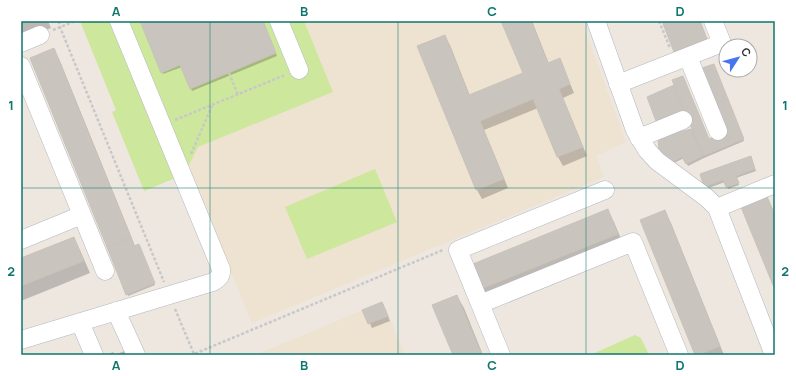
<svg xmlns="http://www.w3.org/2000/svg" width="796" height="376" viewBox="0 0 796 376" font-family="Manrope,sans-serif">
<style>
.education{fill:#eee2d1}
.pitch{fill:#cde79c}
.shadow{fill:#0003}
.building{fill:#c9c5be;stroke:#c9c2ba}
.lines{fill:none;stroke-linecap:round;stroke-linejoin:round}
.minor-casing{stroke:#b3b7bf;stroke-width:19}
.path{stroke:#c8c8c8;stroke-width:2.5;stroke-dasharray:3 2;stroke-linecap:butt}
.minor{stroke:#fff;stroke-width:18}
.grid{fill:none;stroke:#0f766e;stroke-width:1;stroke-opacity:0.55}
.neatline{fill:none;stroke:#0f766e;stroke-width:1.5}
.grid-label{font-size:13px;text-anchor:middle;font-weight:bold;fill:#0f766e}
</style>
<rect width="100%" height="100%" fill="#ede7e0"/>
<path class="education" d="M304 21H582L626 142 596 156 604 177 252 323 188 168 197 147 333 92Z
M383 302 405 355H255Z"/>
<path class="pitch" d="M80 21H304L333 92 198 147 188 167 190 172 144 191 112 112 116 110Z
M375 169 397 222 307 259 285 207Z
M635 335 641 338 649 355H590Z"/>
<path class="shadow" d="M21 21H48L51 28 21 40Z
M141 21H263L277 56 192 91 182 67 163 74Z
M502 21H532L549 64 559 60 564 69 574 93 563 98 587 156 563 166 558 157 538 108 484 130 508 188 482 199 477 190 418 46 444 36 450 45 470 96 524 74Z
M663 21H700L710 46 679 58Z
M53 49 60 61 135 246 139 247 155 285 128 296Z
M714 67 744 141 704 158 688 166 684 158 670 165 659 138 693 130 686 111 659 123 648 97 675 86 709 140 729 132Z
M752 160 756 171 736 178 739 185 728 189 725 182 706 189 705 186Z
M767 198 775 213V287Z
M607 211 614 222 624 246 486 302 479 290Z
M664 211 671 223 724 355H696Z
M73 238 80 250 90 273 21 301V259Z
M457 296 464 308 483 355H454Z
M385 308 390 321 372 328 364 311Z
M127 350 129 355H117V354Z
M113 352 115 355H106Z"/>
<path class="building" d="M140 21H263L276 53 190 89 180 65 161 73Z
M501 21H531L548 63 560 58 570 84 559 89 583 147 557 157 533 99 480 121 504 179 476 190 417 46 445 35 469 95 523 73Z
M662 21H700L707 39 674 52Z
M54 48 131 237 107 247 30 58Z
M714 64 744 139 703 156 672 80 683 76 709 139 728 131 702 68Z
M674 85 684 110 656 121 647 97Z
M691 129 703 156 686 164 682 157 668 164 659 150 658 137Z
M751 156 755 169 736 176 739 183 726 187 723 180 704 187 700 174Z
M767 196 775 216V290L741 207Z
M608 209 618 234 478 290 468 266Z
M665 210 720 346 698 355H695L640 220Z
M74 237 84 261 21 286V258Z
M131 237 134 246 139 244 155 283 126 295 107 247Z
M457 295 465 315 482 355H453L432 305Z
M382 302 388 316 368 324 362 310Z"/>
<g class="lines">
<defs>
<path id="minor" d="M279 21 299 70
M596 21 635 130 647 150 657 161 707 198 717 208 774 355
M21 43 40 35
M688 57 718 131
M21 66 105 271
M618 84 722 43 713 21
M639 138 683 120
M717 208 775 184
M21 240 82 215
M480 304 633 242 679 355
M116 311 136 355
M80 322 94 355
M21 340 213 282C218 279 222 276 221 269L119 21
M501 355 458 250 605 190"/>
</defs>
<use href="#minor" class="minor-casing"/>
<path class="path" d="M59 21 60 27 164 282
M659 21 670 48
M53 30 75 21
M229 73 238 95
M175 120 285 75
M191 154 212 106
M175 309 194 354 443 250"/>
<use href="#minor" class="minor"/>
</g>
<path class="grid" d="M210 21V355M398 21V355M586 21V355M21 188H775"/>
<rect width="796" height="376" fill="none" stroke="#ffffff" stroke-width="44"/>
<g transform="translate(738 58) rotate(54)"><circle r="19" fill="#ffffff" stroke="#ababab"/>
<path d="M0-3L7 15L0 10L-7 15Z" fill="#4974f1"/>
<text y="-6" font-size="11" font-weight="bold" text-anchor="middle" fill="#2d2d2d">С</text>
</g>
<rect x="22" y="22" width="752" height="332" class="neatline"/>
<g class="grid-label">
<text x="116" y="16">A</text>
<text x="304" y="16">B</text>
<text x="492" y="16">C</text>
<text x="680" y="16">D</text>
<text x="11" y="110">1</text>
<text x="785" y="110">1</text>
<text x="11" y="276">2</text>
<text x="785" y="276">2</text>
<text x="116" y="370">A</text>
<text x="304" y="370">B</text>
<text x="492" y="370">C</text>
<text x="680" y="370">D</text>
</g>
</svg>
